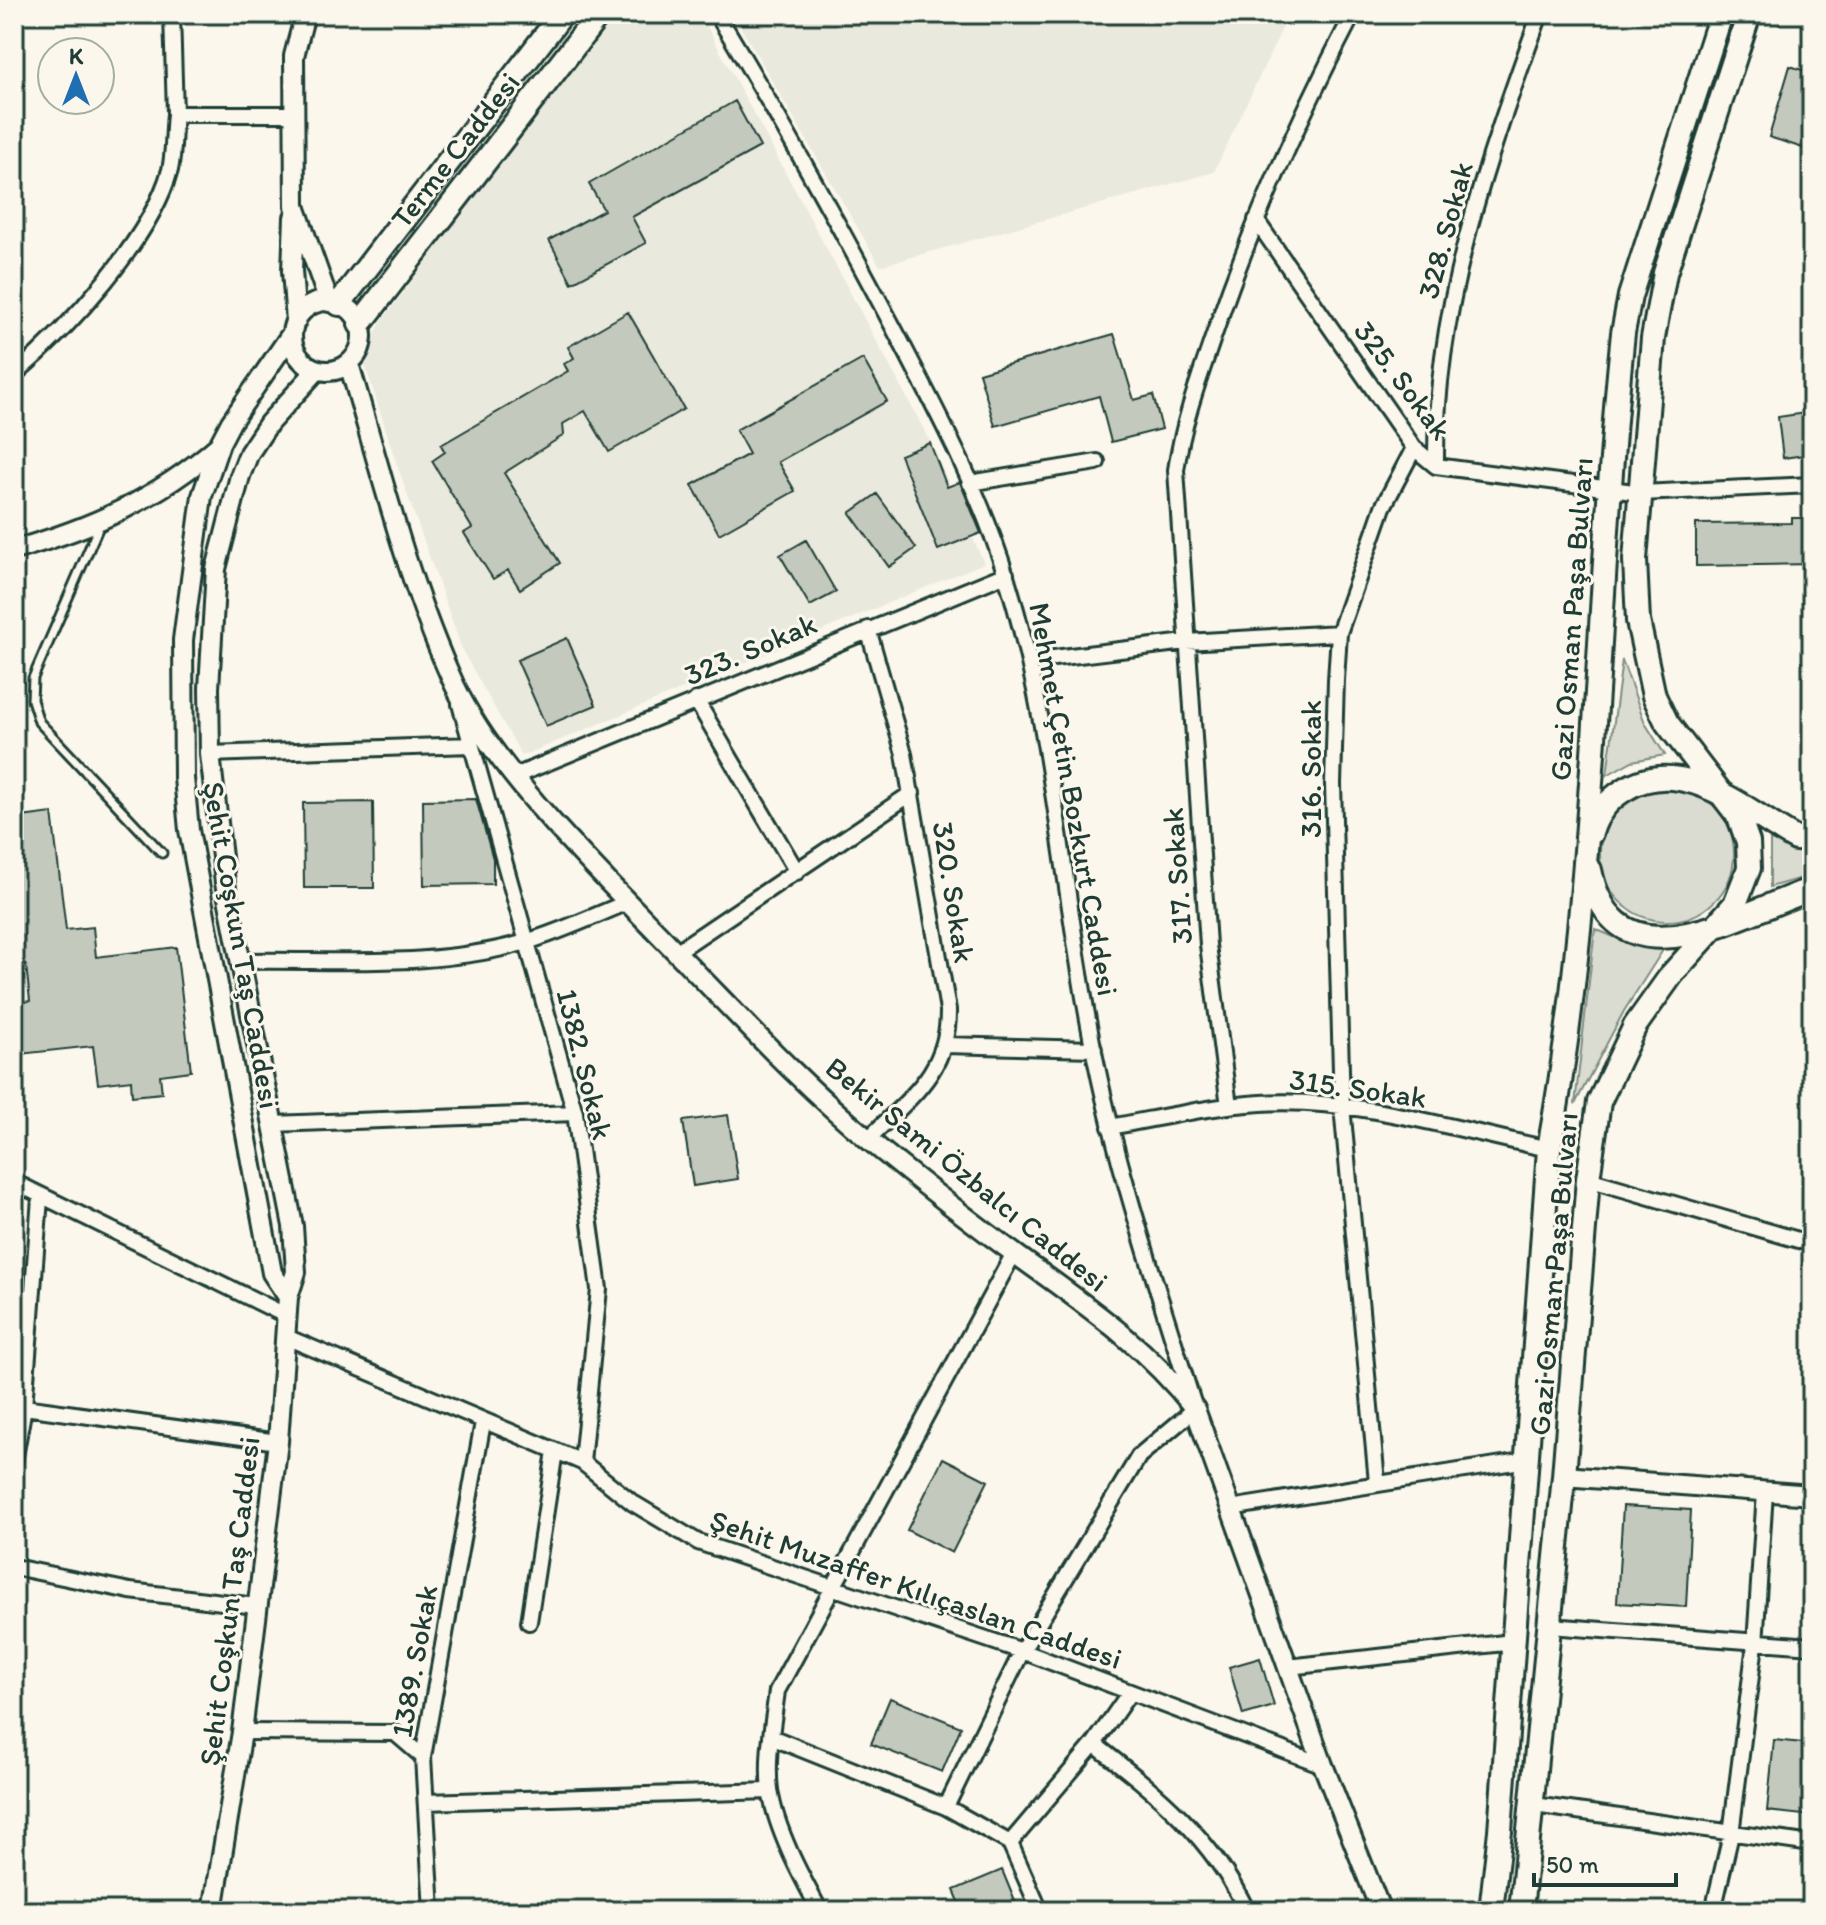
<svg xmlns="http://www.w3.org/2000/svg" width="1826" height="1925" viewBox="0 0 1826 1925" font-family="Itim,sans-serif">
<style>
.built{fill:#eae9de}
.green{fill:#dbdcd1;stroke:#7d8c82;stroke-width:2}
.building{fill:#c4c9be;stroke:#1f3d34;stroke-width:2}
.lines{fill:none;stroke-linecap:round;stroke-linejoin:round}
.service-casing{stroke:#1f3d34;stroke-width:13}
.minor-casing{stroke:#1f3d34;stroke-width:20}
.tertiary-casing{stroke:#1f3d34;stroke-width:24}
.secondary-casing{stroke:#1f3d34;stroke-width:28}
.service{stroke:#fbf7ec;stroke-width:7}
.minor{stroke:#fbf7ec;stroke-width:14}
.tertiary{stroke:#fbf7ec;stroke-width:18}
.secondary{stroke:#fbf7ec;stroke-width:22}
.labels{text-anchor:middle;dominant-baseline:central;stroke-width:6;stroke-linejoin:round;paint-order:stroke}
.street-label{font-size:30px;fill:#1f3d34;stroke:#fbf7ec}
</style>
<rect width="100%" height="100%" fill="#fbf7ec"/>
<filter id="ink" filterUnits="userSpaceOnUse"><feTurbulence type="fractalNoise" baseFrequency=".0125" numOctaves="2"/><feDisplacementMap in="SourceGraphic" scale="16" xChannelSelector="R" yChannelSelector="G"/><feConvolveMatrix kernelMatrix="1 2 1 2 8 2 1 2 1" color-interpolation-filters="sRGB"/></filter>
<g filter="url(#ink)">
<path class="built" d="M614 14H700L926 433 984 563 522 756 463 652 398 468 362 355 384 318Z
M733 14H1289L1214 172 880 266Z"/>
<path class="green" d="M1622 660 1645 723 1665 755 1632 761 1607 775Z
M1600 854a67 67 0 1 1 134 0a67 67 0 1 1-134 0Z
M1770 840 1812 852V875L1770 887Z
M1595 929 1621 940 1663 950 1624 1011 1575 1104Z"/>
<path class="building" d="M1790 66 1812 73V151L1769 137Z
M735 101 760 147 632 217 646 243 572 283 549 240 604 210 589 184Z
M628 312 684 409 609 452 585 411 563 424 564 435 504 473 560 563 520 589 508 570 493 579 464 533 472 528 432 461 445 452 441 445 568 371 564 364 574 358 568 347Z
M1114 334 1134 400 1153 395 1162 429 1111 442 1099 396 995 426 979 373Z
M863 359 887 401 778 462 795 491 719 534 692 485 749 454 736 430Z
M1812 412V454L1783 458 1778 417Z
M930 443 947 487 960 482 981 533 938 550 900 455Z
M877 494 916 548 889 567 850 513Z
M1792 518H1812V564L1696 566V524L1792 523Z
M806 540 836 592 810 606 780 555Z
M567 638 596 705 546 726 517 660Z
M476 799 493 859V884L424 885 423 800Z
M373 802 374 888H304L303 803Z
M52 813 66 930 93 927 96 957 176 947 191 1071 160 1075 162 1093 132 1096 131 1080 98 1084 93 1046 20 1054 14 1003 30 1001 26 965 14 967V818Z
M728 1115 738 1179 693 1186 683 1121Z
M943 1458 988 1481 952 1553 907 1530Z
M1623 1506 1691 1510 1686 1607 1617 1603Z
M1260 1658 1274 1706 1243 1715 1229 1667Z
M890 1698 961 1727 942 1772 871 1744Z
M1774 1740 1812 1744V1816L1767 1811Z
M1002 1870 1019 1911H963L954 1890Z"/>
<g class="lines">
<defs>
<path id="service" d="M100 524 33 678 32 700 39 722 162 853"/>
<path id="minor" d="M172 14 175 114
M717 14C782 121 842 230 900 340 940 417 982 496 1007 579 1051 721 1061 873 1088 1020 1111 1152 1155 1281 1195 1409L1139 1456 1022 1651 946 1807
M1256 220 1414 448 1436 466 1641 493 1812 485
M14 375C68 329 151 239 170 170 174 153 173 132 175 114H292
M1436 466C1434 308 1487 160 1540 14
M970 483 1097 462
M868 629 904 754 948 1010C949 1072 909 1098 868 1139
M1029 661 1186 642 1339 633
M696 700 797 872
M460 704 575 1113 599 1289 582 1462
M210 754 471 745
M515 776 1006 574
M676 952 912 793
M240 961C334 959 435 969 526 942 560 932 594 916 628 902
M945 1045 1094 1049
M1229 1106 1208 945 1176 470C1183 421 1200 376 1216 329 1253 220 1300 116 1353 14
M272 1124 575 1113
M1110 1127C1160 1118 1210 1106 1261 1103 1354 1097 1458 1130 1549 1149
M1588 1179 1812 1244
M14 1182 287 1316
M286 1337 582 1462 633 1503 698 1542 1022 1651 1323 1765
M14 1400 24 1407 278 1442
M14 1462 24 1407 40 1198
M1377 1482 1342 1106 1333 784 1336 680 1339 633 1383 507 1414 448
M1230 1508 1527 1460
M14 1567 130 1591 256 1606
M529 1622 555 1451
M1550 1626 1812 1646
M1288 1667 1513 1642
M242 1732 395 1733 423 1757
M771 1737 946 1807 1010 1843 1040 1911
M1094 1744C1158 1794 1211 1836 1247 1911
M426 1802 770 1791
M1534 1805 1812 1844
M1010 1843 1094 1744 1130 1692
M432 1911 423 1757 483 1422
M820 1911C801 1876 776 1830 770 1790 766 1758 773 1723 777 1691L1014 1253
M1713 1911 1731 1834 1755 1644 1765 1492"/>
<path id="tertiary" d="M305 14 294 56 295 206 329 302
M294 217 292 271 296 321
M292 336a35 35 0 1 1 70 0a35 35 0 1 1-70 0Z
M349 364C381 471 408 585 455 686 497 775 607 880 676 952 739 1016 800 1083 870 1141 918 1180 967 1219 1018 1256 1084 1304 1144 1344 1195 1409L1323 1765 1381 1911
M14 550C92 528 157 499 219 445
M288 1297 272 1273 189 830 184 778 183 640 202 496 220 443 231 422 292 333
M1564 1476 1812 1495
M213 1911 242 1732 278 1442 288 1297 296 1272 293 1226 225 883 210 754 209 688 216 569 240 476 249 453 269 423 317 370"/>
<path id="secondary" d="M339 304 562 14
M360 324 599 14
M1591 833C1596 815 1608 800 1624 790 1682 752 1746 811 1796 839L1812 840
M1590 870C1614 988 1731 919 1801 893H1812
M1491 1911 1500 1831 1549 1149C1598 880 1595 605 1623 333L1630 296 1721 14
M1521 1911 1564 1476 1588 1179 1599 1102 1635 1026 1672 974 1735 904 1749 868 1748 842 1739 817 1667 723 1654 696 1638 621 1635 560 1653 338 1665 273 1749 14"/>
</defs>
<use href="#service" class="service-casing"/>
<use href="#minor" class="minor-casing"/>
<use href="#tertiary" class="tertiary-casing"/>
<use href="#secondary" class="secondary-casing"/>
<use href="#service" class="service"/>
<use href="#minor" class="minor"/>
<use href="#tertiary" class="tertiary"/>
<use href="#secondary" class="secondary"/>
</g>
</g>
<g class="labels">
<g class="street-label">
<text transform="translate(455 150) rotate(-52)">Terme Caddesi</text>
<text transform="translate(1445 230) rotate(-75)">328. Sokak</text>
<text transform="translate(1403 380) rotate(53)">325. Sokak</text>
<text transform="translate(1571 619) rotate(-86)">Gazi Osman Paşa Bulvarı</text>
<text transform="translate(750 649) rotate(-23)">323. Sokak</text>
<text transform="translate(1310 769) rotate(-90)">316. Sokak</text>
<text transform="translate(1074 799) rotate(80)">Mehmet Çetin Bozkurt Caddesi</text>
<text transform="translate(1177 876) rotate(-94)">317. Sokak</text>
<text transform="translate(954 892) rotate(81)">320. Sokak</text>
<text transform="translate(242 945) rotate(80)">Şehit Coşkun Taş Caddesi</text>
<text transform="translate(585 1064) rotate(76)">1382. Sokak</text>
<text transform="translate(1358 1088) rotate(8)">315. Sokak</text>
<text transform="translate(967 1174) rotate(39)">Bekir Sami Özbalcı Caddesi</text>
<text transform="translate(1553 1274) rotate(-85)">Gazi Osman Paşa Bulvarı</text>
<text transform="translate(916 1589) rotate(19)">Şehit Muzaffer Kılıçaslan Caddesi</text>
<text transform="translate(229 1601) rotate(-83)">Şehit Coşkun Taş Caddesi</text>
<text transform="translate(414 1661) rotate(-80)">1389. Sokak</text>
</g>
</g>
<rect width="1826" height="1925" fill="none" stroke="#fbf7ec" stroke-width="48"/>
<rect x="24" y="24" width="1778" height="1877" fill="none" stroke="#1f3d34" stroke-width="3" filter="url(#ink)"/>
<g transform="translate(76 76)"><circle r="38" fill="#fbf7ec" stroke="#a3ada2" stroke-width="2"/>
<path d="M0-6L14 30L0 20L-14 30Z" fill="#1f6fb2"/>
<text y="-12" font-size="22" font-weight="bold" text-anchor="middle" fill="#1f3d34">K</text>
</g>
<path d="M1534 1873v12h142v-12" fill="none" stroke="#1f3d34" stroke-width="4"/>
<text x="1546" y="1873" font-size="24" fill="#1f3d34" stroke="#fbf7ec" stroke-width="6" paint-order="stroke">50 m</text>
</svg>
